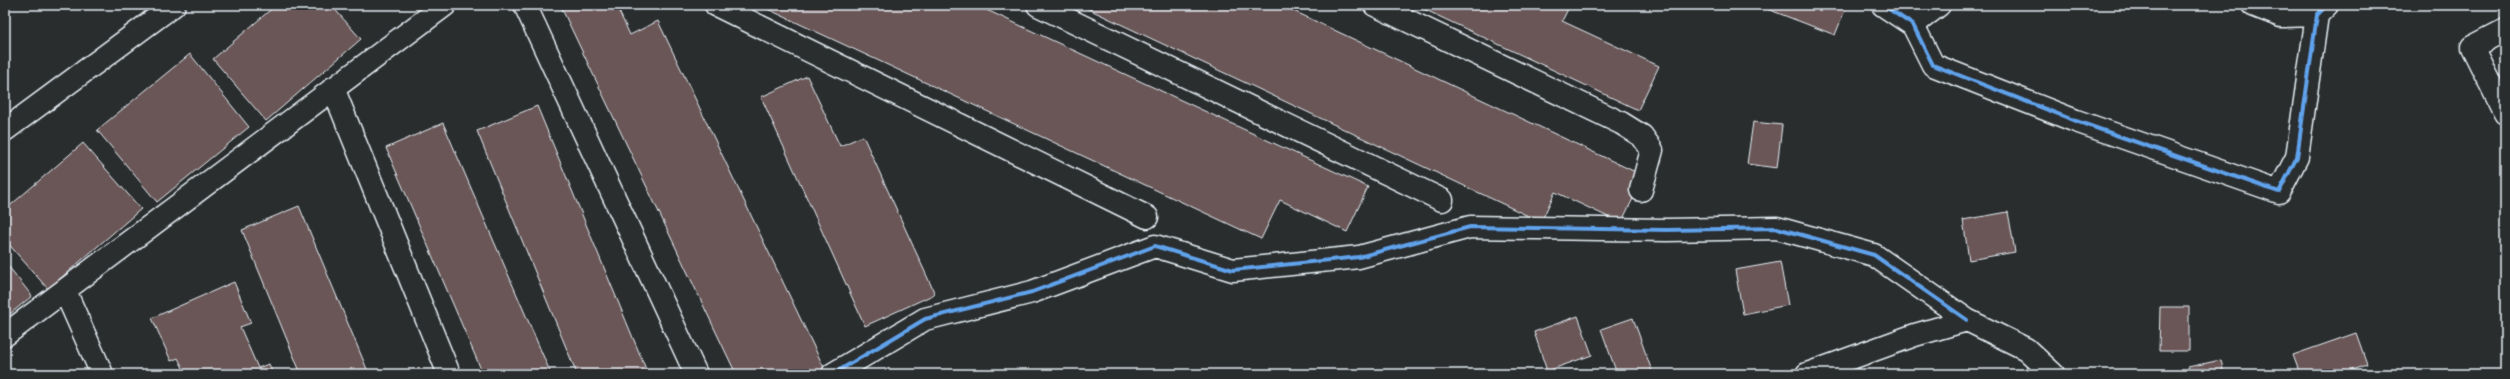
<svg xmlns="http://www.w3.org/2000/svg" width="2510" height="379" viewBox="0 0 2510 379" font-family="'Comic Neue',sans-serif">
<style>
.building{fill:#6a5757;stroke:#e8f1f8}
.lines{fill:none;stroke-linecap:round;stroke-linejoin:round}
.street-casing{stroke:#e8f1f8;stroke-width:25}
.street{stroke:#2a2d2e;stroke-width:22}
.cycleway-casing{stroke:#2a2d2e;stroke-width:6}
.cycleway{stroke:#60a3ed;stroke-width:4}
</style>
<rect width="100%" height="100%" fill="#2a2d2e"/>
<filter id="ink" filterUnits="userSpaceOnUse"><feTurbulence type="fractalNoise" baseFrequency=".025" numOctaves="2"/><feDisplacementMap in="SourceGraphic" scale="8" xChannelSelector="R" yChannelSelector="G"/><feConvolveMatrix kernelMatrix="1 2 1 2 8 2 1 2 1" color-interpolation-filters="sRGB"/></filter>
<g filter="url(#ink)">
<path class="building" d="M276 5H331L361 39 266 121 213 59Z
M565 5H616L630 35 658 21 826 372 821 374H736L561 7Z
M759 5H976L1368 187 1347 232 1280 200 1261 239Z
M1080 5H1281L1644 176 1621 223 1555 192 1541 222Z
M1415 5H1570L1562 21 1659 66 1638 110Z
M1757 5H1847L1835 35Z
M190 54 249 127 157 202 97 130Z
M807 76 840 146 863 136 935 294 865 326 761 97Z
M537 106 648 374H577L477 131Z
M1753 122 1782 125 1777 168 1747 164Z
M443 123 551 374H483L386 148Z
M83 143 141 209 48 289 5 240V210Z
M299 206 369 374H301L242 230Z
M2008 212 2015 252 1969 260 1963 220Z
M5 262 32 296 5 318Z
M1780 262 1788 305 1743 314 1735 270Z
M234 282 251 323 240 327 258 368 269 364 273 374H186L178 358 171 361 152 318Z
M2160 307H2189V351H2159Z
M1578 316 1592 355 1547 371 1534 332Z
M1633 318 1653 374H1617L1601 329Z
M2356 333 2367 364 2339 374H2300L2293 355Z
M2221 360 2224 374H2189L2188 367Z"/>
<g class="lines">
<defs>
<path id="street" d="M525 5 696 374
M716 5 1147 217
M1038 5 1442 200
M1375 5 1621 123 1642 136 1652 150 1641 190
M1883 5 1913 25 1933 65 2076 121 2279 192 2297 157 2317 15 2327 5
M2253 5 2281 16 2317 15
M1913 25 1939 5
M2505 30 2472 47 2505 113
M333 88 449 374
M5 130 174 5
M65 291 102 374
M5 335 445 5
M833 374 925 319 1032 292 1155 246 1233 270 1359 257 1470 227 1667 230 1777 228 1874 255 1967 320
M1807 374 1915 335 1967 320 2026 349 2053 374"/>
</defs>
<use href="#street" class="street-casing"/>
<use href="#street" class="street"/>
<defs>
<path id="cycleway" d="M1883 5 1913 25 1933 65 2076 121 2279 192 2297 157 2317 15 2327 5
M833 374 925 319 1032 292 1155 246 1233 270 1359 257 1470 227 1667 230 1777 228 1874 255 1967 320"/>
</defs>
<use href="#cycleway" class="cycleway-casing"/>
<use href="#cycleway" class="cycleway"/>
</g>
</g>
<rect width="2510" height="379" fill="none" stroke="#2a2d2e" stroke-width="20"/>
<rect x="10" y="10" width="2490" height="359" fill="none" stroke="#e8f1f8" stroke-width="1.5" filter="url(#ink)"/>
</svg>
